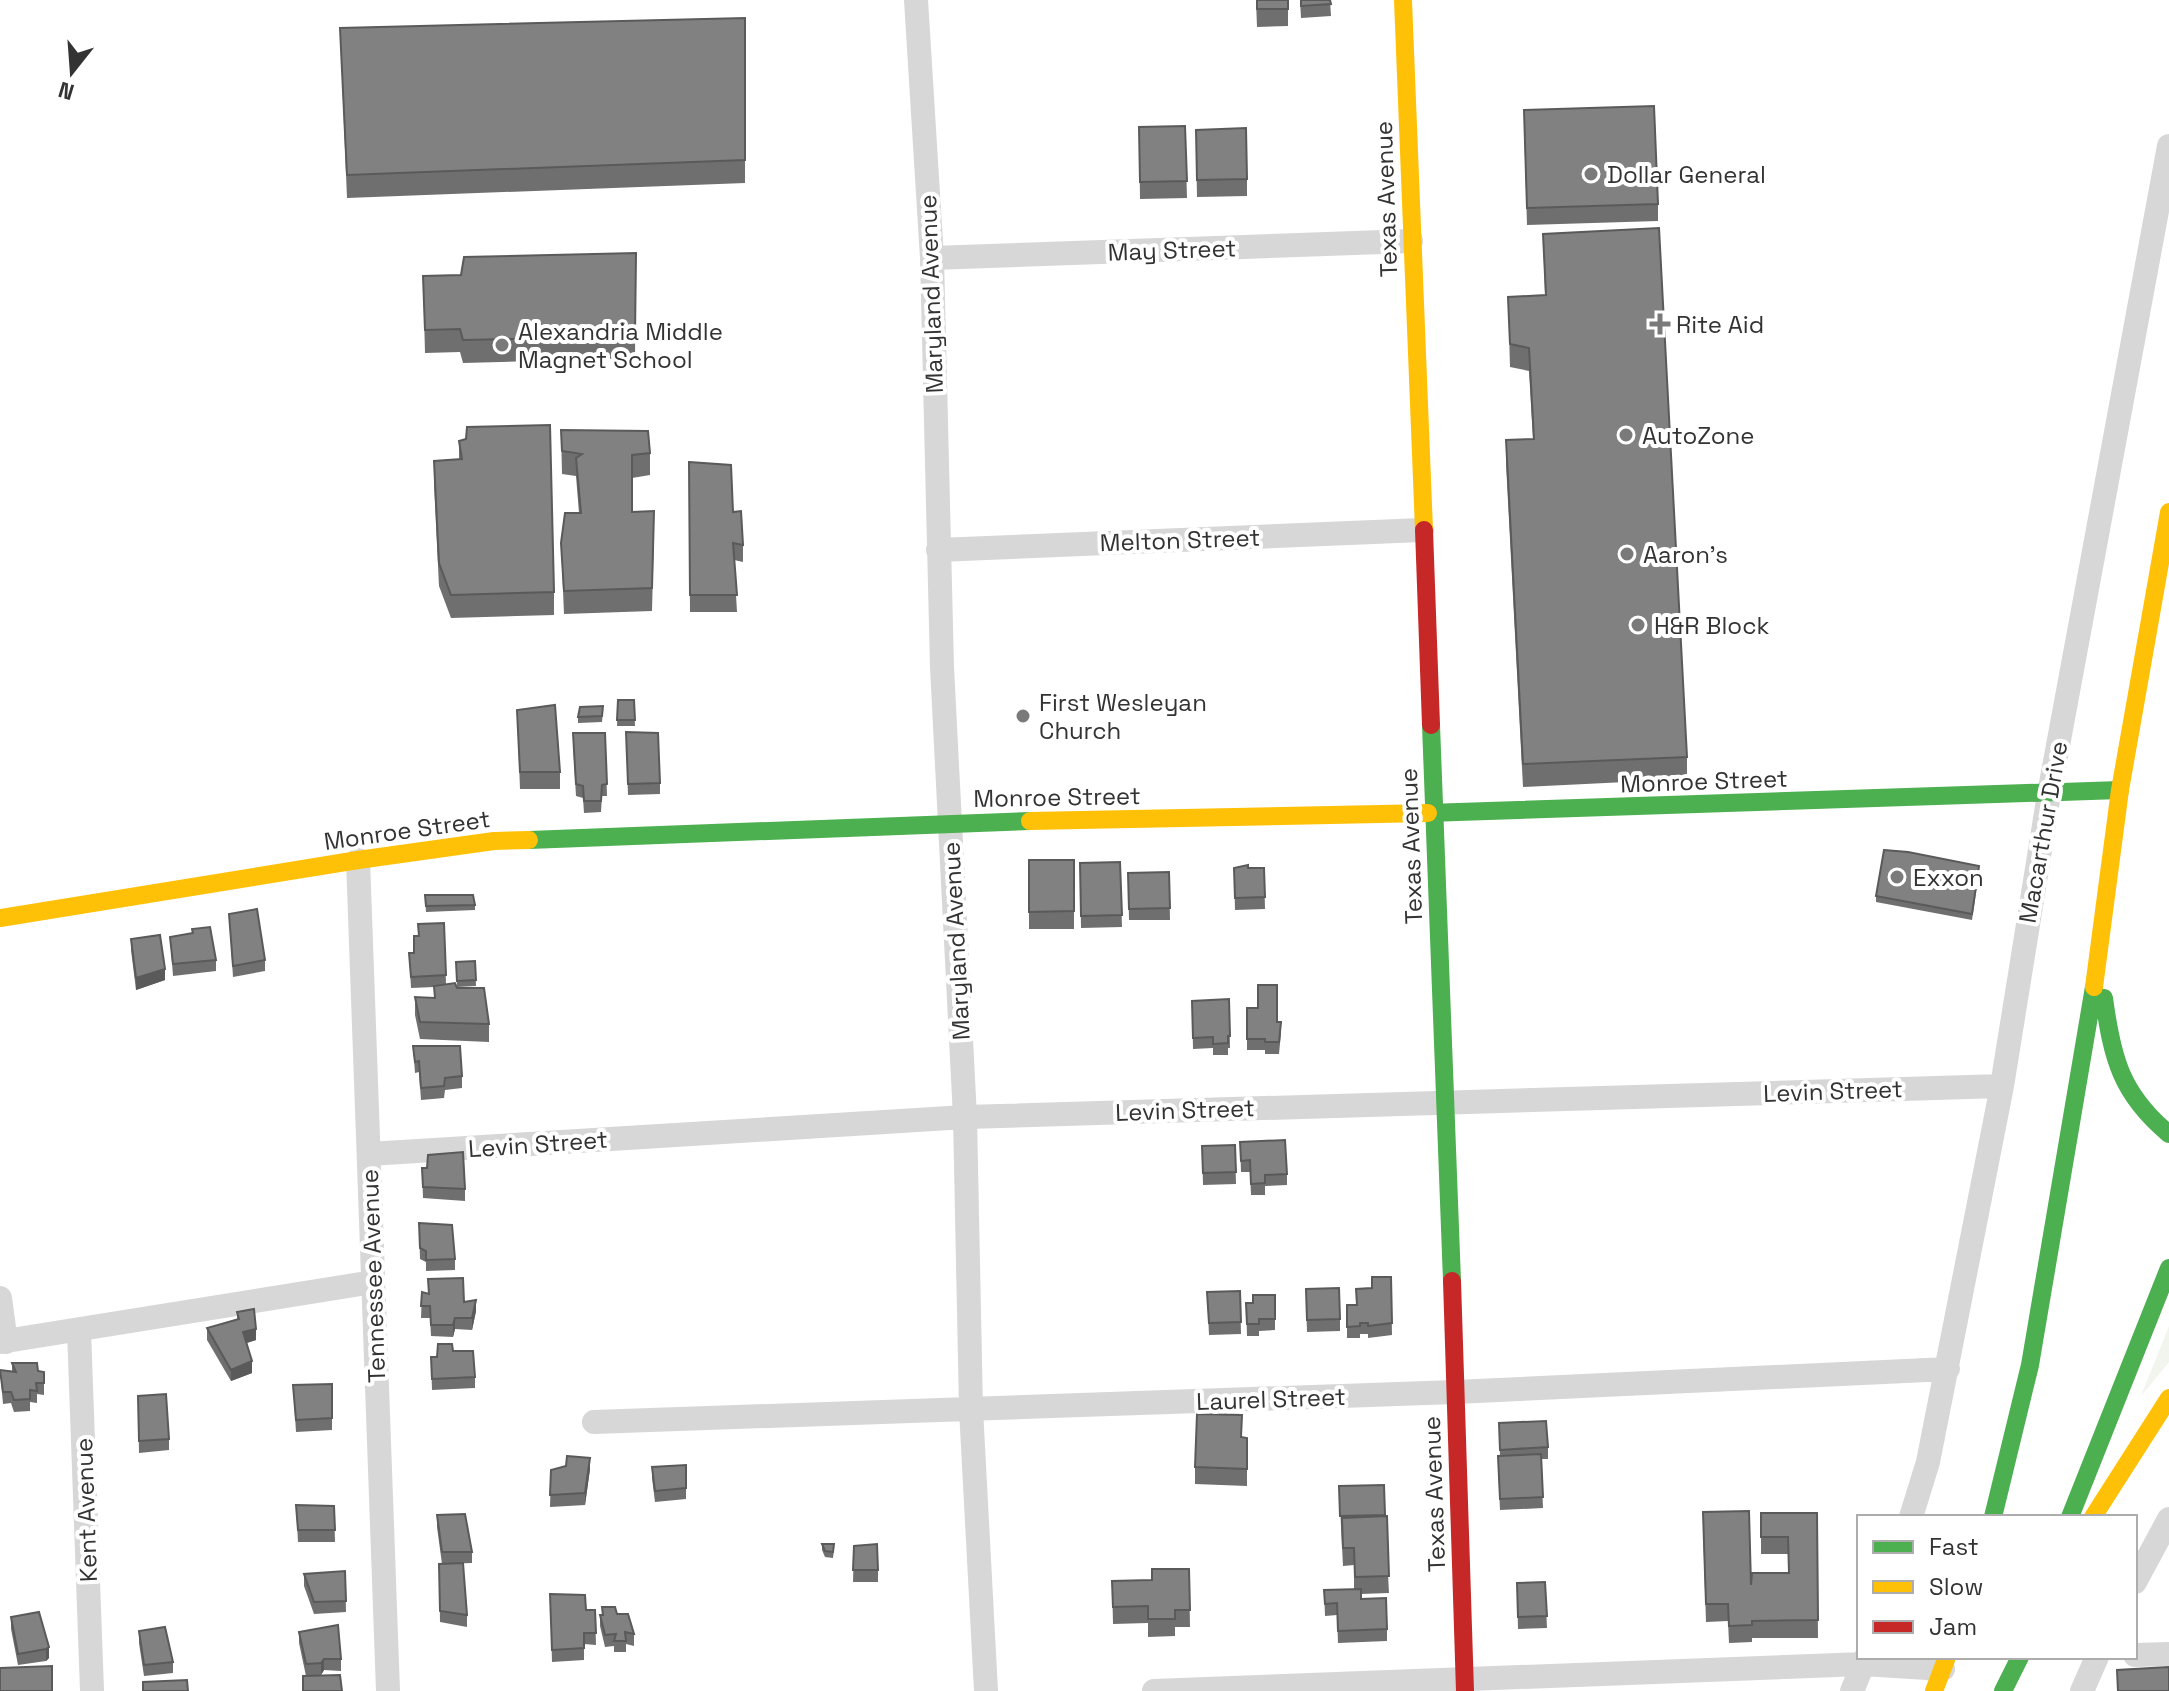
<svg xmlns="http://www.w3.org/2000/svg" width="2169" height="1691" viewBox="0 0 2169 1691" font-family="'Space Grotesk',sans-serif">
<style>
.green{fill:#f1f5ed}
.lines{fill:none;stroke-linecap:round;stroke-linejoin:round}
.street{stroke:#d7d7d7;stroke-width:24}
.fast{stroke:#4caf50;stroke-width:18}
.slow{stroke:#ffc107;stroke-width:18}
.jam{stroke:#c62828;stroke-width:18}
.wall{fill:#6f6f6f}
.shaded-wall{fill:#5a5a5a}
.building{fill:#818181;stroke:#5a5a5a;stroke-width:2}
.poi-dot{fill:#7a7a7a;stroke:#fff;stroke-width:3}
.labels{text-anchor:middle;dominant-baseline:central;stroke-width:8;stroke-linejoin:round;paint-order:stroke}
.poi-label{font-size:24px;fill:#333;stroke:#fff;text-anchor:start}
.street-label{font-size:24px;fill:#333;stroke:#fff}
</style>
<rect width="100%" height="100%" fill="#fff"/>
<path class="green" d="M2169 1326V1362L2141 1396Z"/>
<g class="lines">
<path class="street" d="M916 0 932 258 942 667 965 1117 971 1409 986 1691
M932 258 1411 241
M938 550 1422 530
M358 860 388 1691
M369 1154 965 1117 2002 1086
M0 1298 6 1342
M79 1330 92 1691
M0 1342 373 1282
M594 1422 1455 1392 1948 1369
M1911 1517 1928 1462 2002 1086 2049 794 2169 146
M2135 1582 2169 1519
M2135 1655 2169 1654
M1154 1691 1863 1664 1943 1669
M1852 1691 1866 1657
M2082 1691 2097 1657"/>
<path class="fast" d="M1431 725 1452 1281
M1428 813 2120 790
M529 840 1030 821
M2104 998C2112 1058 2121 1094 2169 1134
M1993 1517 2030 1365 2094 987
M2070 1517 2169 1268
M2003 1691 2020 1657"/>
<path class="slow" d="M1403 0 1424 530
M1030 821 1428 813
M0 918 358 860 494 841 529 840
M2094 987 2120 790 2169 512
M2093 1517 2169 1398
M1934 1691 1947 1657"/>
<path class="jam" d="M1424 530 1431 725
M1452 1281 1465 1691"/>
</g>
<path class="wall" d="M1256 0H1288V26L1257 27Z
M1300 0H1330L1331 16 1301 18Z
M745 18V183L347 198 340 28Z
M1185 126 1187 198 1140 199 1139 127Z
M1524 127 1658 204V221L1527 225Z
M1196 147 1247 179V196L1197 197Z
M1543 234 1687 757V779L1523 787 1506 463V440L1533 439 1529 371 1510 367 1508 297 1545 295Z
M636 253 635 358 463 363 460 352 425 353 423 276 461 275Z
M561 430 650 453V475L632 478V512L654 534 652 611 564 614 561 543 579 513 576 476 562 474Z
M466 439 554 592V615L451 618 439 586 434 484V461L459 459V441Z
M689 462 733 512 743 545V562L734 560 737 612H690Z
M618 700H634L635 726H617Z
M517 710 560 772V789H520Z
M603 711 602 722 578 723V717Z
M626 732 660 783V794L628 795Z
M605 733 607 796H602L601 812 584 813 583 798 576 796 573 744Z
M1029 860H1074V929H1029Z
M1120 862 1122 927 1081 928 1080 863Z
M1234 868H1264L1265 909 1235 910Z
M1169 872 1170 920H1129L1128 873Z
M1979 872 1972 920 1876 902V896Z
M425 895 475 905V910L426 912Z
M229 914 265 960V971L233 977Z
M444 923 446 984 457 988 489 1024V1042L420 1039 415 1015V997L434 998V987L411 988 409 953H414L418 936V924Z
M170 937 216 960V971L173 976Z
M131 939 165 980 136 990 131 950Z
M475 961 476 986 457 987 456 962Z
M1229 999 1230 1048H1228V1055H1213V1048L1193 1049 1192 1001Z
M1247 1008 1277 1022 1281 1033 1279 1054H1265V1050H1247Z
M413 1046 462 1076V1088L445 1090 444 1098 421 1100 419 1072 415 1073Z
M1240 1142 1287 1174V1185L1265 1186V1195H1251L1250 1172H1241Z
M1235 1145 1236 1184 1203 1185 1202 1146Z
M422 1168H427L465 1189V1201L423 1198Z
M419 1223 455 1259V1270L426 1271V1262L420 1259Z
M1391 1277 1392 1335 1368 1338V1334H1360V1338H1347V1305H1356L1372 1288Z
M428 1279 464 1302 476 1311 472 1330 455 1329 453 1337 431 1336 430 1318H421L422 1292 428 1294Z
M1240 1291 1241 1334 1209 1335 1207 1292Z
M1275 1295V1330L1259 1331V1336H1247L1246 1303H1253Z
M1306 1301 1340 1319V1331L1307 1332Z
M237 1312 256 1340 247 1343 252 1373 231 1381 207 1340V1328L237 1319Z
M453 1351 475 1377V1388L432 1390 431 1357H437Z
M12 1363 44 1372V1395L37 1394V1403L30 1402V1411L14 1412 11 1403 3 1404 0 1370 12 1372Z
M332 1384V1430L296 1432 293 1385Z
M138 1396 169 1439V1450L139 1453Z
M1499 1423 1548 1447V1459H1541L1543 1508 1500 1510 1498 1467V1456H1500Z
M1242 1437 1247 1438V1486L1195 1484V1467Z
M686 1465V1499L655 1502 652 1478V1467Z
M590 1469 585 1505 550 1507 551 1470Z
M1339 1486 1385 1516 1389 1593 1361 1594V1599L1387 1629V1641L1338 1643 1337 1615 1325 1616 1324 1590 1354 1589V1565L1343 1566Z
M296 1505 334 1506 335 1542H298Z
M1761 1513H1817L1818 1638H1752V1642L1729 1643 1728 1621 1706 1622 1703 1529 1751 1585 1788 1573V1554H1761Z
M437 1515 472 1552V1563L442 1564 437 1527Z
M822 1544 834 1550 833 1558 825 1557 822 1550Z
M854 1546 878 1570V1582H853Z
M439 1564 467 1615V1627L440 1622Z
M1189 1569 1190 1627H1175V1636L1148 1637V1623L1113 1624 1112 1581 1152 1580Z
M345 1571 346 1612 314 1614 304 1586V1574Z
M1545 1582 1547 1628 1518 1629 1517 1583Z
M550 1594 586 1610H595L596 1645 584 1644V1660L552 1662Z
M602 1607 617 1614 634 1634V1646L626 1644V1652H614V1646L605 1647 600 1626V1615H602Z
M39 1612 49 1658 46 1661 18 1665 11 1629V1617Z
M139 1631 173 1662V1673L144 1676 139 1643Z
M299 1632 341 1659V1671L324 1670 321 1675 306 1676 299 1643Z"/>
<path class="shaded-wall" d="M165 969V980L136 990V978Z
M476 1300V1311L472 1330V1318Z
M455 1318V1329L453 1337V1325Z
M256 1329V1340L243 1344V1332Z
M252 1361V1373L231 1381V1370Z
M590 1458V1469L585 1505V1493Z
M49 1647V1658L46 1661V1649Z
M324 1659V1670L321 1675V1663Z"/>
<path class="building" d="M1257 0H1288V9H1257Z
M1301 0H1330L1331 4 1301 6Z
M745 18V160L347 175 340 28Z
M1654 106 1658 204 1527 208 1524 110Z
M1185 126 1187 181 1140 182 1139 127Z
M1246 128 1247 179 1197 180 1196 130Z
M1659 228 1687 757 1523 764 1506 440 1534 439 1529 348 1510 344 1508 297 1546 295 1543 234Z
M636 253 635 336 463 340 460 329 425 330 423 276 461 275 464 257Z
M550 425 554 592 451 595 439 563 434 461 462 459 459 441 466 439 467 427Z
M561 430 648 431 650 453 632 455V512L654 511 652 588 564 591 561 543 565 513H581L576 458 582 454 562 451Z
M689 462 731 465 733 512 741 511 743 545 733 543 737 595H690Z
M618 700H634L635 720H617Z
M555 705 560 772H520L517 710Z
M603 706 602 716 578 717 580 707Z
M626 732 658 733 660 783 628 784Z
M573 733H605L607 784 602 785 601 801H584L583 786 576 784Z
M1884 850 1908 852 1979 866 1972 914 1876 896Z
M1029 860H1074V911L1029 912Z
M1120 862 1122 915 1081 916 1080 863Z
M1248 865V868H1264L1265 897 1235 898 1234 868Z
M1169 872 1170 908 1129 909 1128 873Z
M425 895H473L475 905 426 906Z
M257 909 265 960 233 966 229 914Z
M444 923 446 975 411 977 409 953H414V936H419L418 924Z
M210 927 216 960 173 964 170 937 193 933 192 929Z
M160 935 165 969 136 978 131 939Z
M475 961 476 980 457 981 456 962Z
M455 983 457 988H484L489 1024 420 1022 415 997 435 998 434 986Z
M1258 985H1277V1022H1281L1279 1042H1265V1039H1247V1008H1258Z
M1229 999 1230 1036H1228V1043L1213 1044V1037L1193 1038 1192 1001Z
M413 1046H460L462 1076 445 1078 444 1086 421 1088 419 1061 415 1062Z
M1285 1140 1287 1174 1265 1175V1183L1251 1184 1250 1160 1241 1161 1240 1142Z
M1235 1145 1236 1172 1203 1173 1202 1146Z
M463 1152 465 1189 423 1187 422 1168H427L428 1155Z
M419 1223 452 1225 455 1259 426 1260V1251L420 1248Z
M1372 1277H1391L1392 1323 1368 1326V1323H1360V1326L1347 1327V1305H1357L1356 1289 1372 1288Z
M463 1278 464 1302 476 1300 472 1318H455L453 1325H431L430 1306H421L422 1292 429 1294 428 1279Z
M1339 1288 1340 1319 1307 1320 1306 1289Z
M1240 1291 1241 1322 1209 1323 1207 1292Z
M1253 1295H1275V1319H1259V1324H1247L1246 1303H1253Z
M254 1309 256 1329 243 1332 252 1361 231 1370 207 1328 239 1319 237 1312Z
M438 1344H452L453 1351H473L475 1377 432 1379 431 1357H437Z
M12 1363H37L38 1371 44 1372V1383H36L37 1391 30 1390V1399L14 1400 11 1392H3L0 1370 16 1372Z
M332 1384V1418L296 1420 293 1385Z
M166 1394 169 1439 139 1441 138 1396Z
M1197 1414 1242 1415 1241 1437 1247 1438V1469L1195 1467Z
M1546 1421 1548 1447 1500 1450 1499 1423Z
M1541 1454 1543 1497 1500 1499 1498 1456Z
M567 1456 590 1458 585 1493 550 1495 551 1470 566 1466Z
M686 1465V1488L655 1491 652 1467Z
M1384 1485 1385 1515 1340 1516 1339 1486Z
M296 1505 334 1506 335 1530H298Z
M1749 1511 1751 1585 1752 1573H1789L1788 1537H1761V1513H1817L1818 1620 1752 1621V1625L1729 1626 1728 1604H1706L1703 1512Z
M465 1514 472 1552H442L437 1515Z
M1387 1516 1389 1576 1355 1577 1354 1548H1343L1342 1518Z
M822 1544H834L833 1552 825 1551Z
M877 1544 878 1570H853L854 1546Z
M463 1563 467 1615 440 1611 439 1564Z
M1152 1569H1189L1190 1610H1175V1619H1148V1606L1113 1607 1112 1581 1152 1580Z
M345 1571 346 1601 314 1602 304 1574Z
M1545 1582 1547 1616 1518 1617 1517 1583Z
M1361 1589V1599L1386 1598 1387 1629 1338 1631 1337 1603 1325 1604 1324 1590Z
M550 1594 585 1595 586 1610H595L596 1633H584V1648L552 1650Z
M602 1607H615L617 1614H628L634 1634 625 1632 626 1641H614L616 1634 605 1635 600 1615H603Z
M39 1612 49 1647 46 1649 18 1654 11 1617Z
M338 1625 341 1659H324L321 1663 306 1664 299 1632Z
M165 1627 173 1662 144 1665 139 1631Z
M52 1666V1691H0V1668Z
M2169 1667V1691H2118L2117 1670Z
M340 1675 342 1691H303V1676Z
M187 1680 188 1691H143V1682Z"/>
<g class="poi-dot">
<circle cx="1591" cy="174" r="8"/>
<path d="M1656 312h8v8h8v8h-8v8h-8v-8h-8v-8h8z"/>
<circle cx="502" cy="345" r="8"/>
<circle cx="1626" cy="435" r="8"/>
<circle cx="1627" cy="554" r="8"/>
<circle cx="1638" cy="625" r="8"/>
<circle cx="1023" cy="716" r="8"/>
<circle cx="1897" cy="877" r="8"/>
</g>
<g class="labels">
<g class="poi-label">
<text x="1607" y="174">Dollar General</text>
<text x="1676" y="324">Rite Aid</text>
<text x="518" y="331">Alexandria Middle<tspan x="518" dy="28">Magnet School</tspan></text>
<text x="1642" y="435">AutoZone</text>
<text x="1643" y="554">Aaron's</text>
<text x="1654" y="625">H&amp;R Block</text>
<text x="1039" y="702">First Wesleyan<tspan x="1039" dy="28">Church</tspan></text>
<text x="1913" y="877">Exxon</text>
</g>
<g class="street-label">
<text transform="translate(1386 199) rotate(-92)">Texas Avenue</text>
<text transform="translate(1172 250) rotate(-2)">May Street</text>
<text transform="translate(931 294) rotate(-92)">Maryland Avenue</text>
<text transform="translate(1180 540) rotate(-2)">Melton Street</text>
<text transform="translate(1704 781) rotate(-2)">Monroe Street</text>
<text transform="translate(1057 797) rotate(-1)">Monroe Street</text>
<text transform="translate(407 830) rotate(-8)">Monroe Street</text>
<text transform="translate(2043 832) rotate(-80)">Macarthur Drive</text>
<text transform="translate(1411 846) rotate(-92)">Texas Avenue</text>
<text transform="translate(956 941) rotate(-93)">Maryland Avenue</text>
<text transform="translate(1833 1091) rotate(-2)">Levin Street</text>
<text transform="translate(1185 1110) rotate(-2)">Levin Street</text>
<text transform="translate(538 1144) rotate(-4)">Levin Street</text>
<text transform="translate(373 1276) rotate(-92)">Tennessee Avenue</text>
<text transform="translate(1271 1399) rotate(-2)">Laurel Street</text>
<text transform="translate(1434 1494) rotate(-92)">Texas Avenue</text>
<text transform="translate(86 1510) rotate(-92)">Kent Avenue</text>
</g>
</g>
<rect x="1857" y="1515" width="280" height="144" fill="#ffffff" stroke="#adadad" stroke-width="2"/>
<rect x="1873" y="1541" width="40" height="12" fill="#4caf50" stroke="#adadad" stroke-width="2"/>
<text x="1929" y="1555" font-size="24" fill="#333333">Fast</text>
<rect x="1873" y="1581" width="40" height="12" fill="#ffc107" stroke="#adadad" stroke-width="2"/>
<text x="1929" y="1595" font-size="24" fill="#333333">Slow</text>
<rect x="1873" y="1621" width="40" height="12" fill="#c62828" stroke="#adadad" stroke-width="2"/>
<text x="1929" y="1635" font-size="24" fill="#333333">Jam</text>
<g transform="translate(72 72) rotate(197)" stroke="#ffffff" stroke-width="6" paint-order="stroke">
<path d="M0-6L14 30L0 20L-14 30Z" fill="#333333"/>
<text y="-12" font-size="22" font-weight="bold" text-anchor="middle" fill="#333333">N</text>
</g>
</svg>
